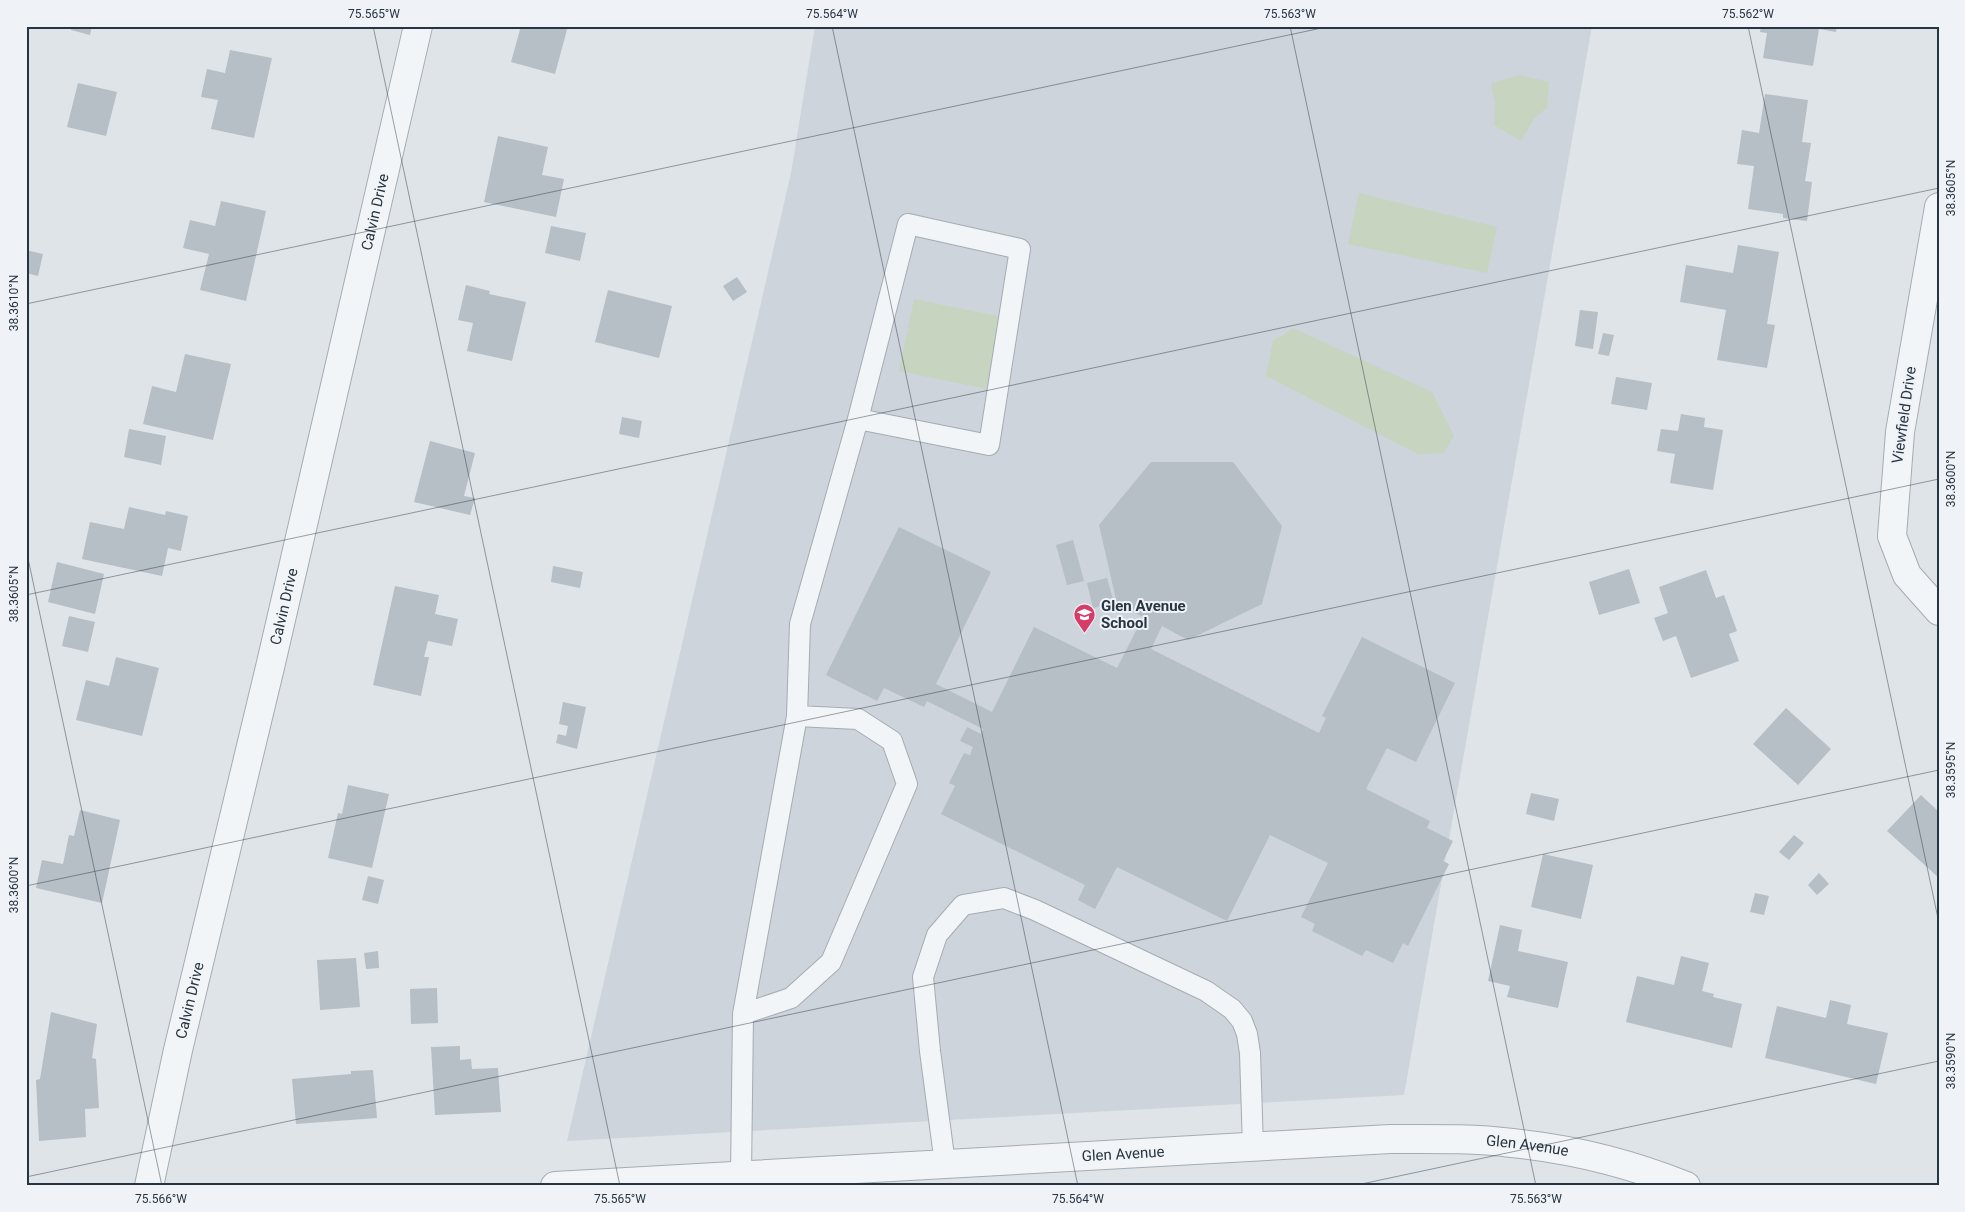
<svg xmlns="http://www.w3.org/2000/svg" width="1965" height="1212" viewBox="0 0 1965 1212" font-family="Roboto,sans-serif">
<style>
.built{fill:#cdd4db}
.green{fill:#c7d4c0}
.building{fill:#b6bec6}
.lines{fill:none;stroke-linecap:round;stroke-linejoin:round}
.service-casing{stroke:#a4acb3;stroke-width:22}
.minor-casing{stroke:#a4acb3;stroke-width:30}
.tertiary-casing{stroke:#a4acb3;stroke-width:30}
.service{stroke:#f2f5f7;stroke-width:20}
.minor{stroke:#f2f5f7;stroke-width:28}
.tertiary{stroke:#f2f5f7;stroke-width:28}
.ticks{fill:none;stroke:#273441;stroke-width:1;stroke-opacity:0.45}
.labels{text-anchor:middle;dominant-baseline:central;stroke-width:4;stroke-linejoin:round;paint-order:stroke}
.street-label{font-size:15px;fill:#273441;stroke:#eff3f7}
.poi-label{font-size:15px;font-weight:bold;fill:#273441;stroke:#eff3f7;text-anchor:start}
.neatline{fill:none;stroke:#273441;stroke-width:2}
.ticks-label{font-size:12px;text-anchor:middle;fill:#273441}
</style>
<rect width="100%" height="100%" fill="#dfe4e9"/>
<path class="built" d="M815 26H1592L1404 1095 567 1141 791 173Z"/>
<path class="green" d="M1520 75 1549 82 1547 108 1535 117 1521 141 1494 125 1495 103 1491 83Z
M1359 193 1497 227 1487 273 1348 244Z
M914 299 1002 317 986 389 899 371Z
M1293 328 1432 392 1454 436 1444 453 1418 454 1266 376 1273 341Z"/>
<path class="building" d="M72 26H92L90 35 71 30Z
M521 26H568L555 74 511 62Z
M1761 26H1837L1836 32 1819 29 1813 66 1763 58 1767 33 1760 32Z
M230 50 272 58 254 138 211 129 218 100 201 97 207 69 225 73Z
M78 83 117 92 106 136 67 127Z
M1765 94 1808 100 1802 142 1811 143 1805 181 1812 182 1807 221 1783 218V214L1748 209 1754 166 1737 164 1742 130 1759 133Z
M498 136 548 147 542 175 564 179 556 217 484 202Z
M221 201 266 211 246 301 200 290 209 254 183 248 190 220 215 226Z
M551 226 586 233 580 261 545 253Z
M1738 245 1779 252 1767 324 1775 325 1767 368 1717 360 1726 310 1680 302 1686 265 1733 273Z
M26 250 43 254 38 276 26 273Z
M737 277 747 292 733 301 723 286Z
M466 285 490 291 489 294 526 302 512 361 467 351 473 323 458 320Z
M608 290 672 306 659 358 595 342Z
M1580 310 1598 312 1593 349 1575 346Z
M1603 333 1614 335 1609 356 1598 354Z
M185 354 231 364 213 440 143 424 152 386 176 392Z
M1616 377 1652 383 1647 410 1611 404Z
M1681 414 1705 418 1704 427 1723 430 1713 490 1670 483 1675 454 1657 451 1661 429 1678 431Z
M622 417 642 421 639 438 619 434Z
M129 429 166 436 161 465 124 457Z
M430 441 475 453 464 496 475 498 470 515 414 502Z
M1151 462H1233L1282 526 1262 604 1188 640 1162 626 1151 649 1319 733 1326 718 1322 716 1362 637 1455 683 1416 762 1387 748 1366 789 1430 821 1427 828 1453 841 1443 861 1449 864 1408 946 1403 943 1393 963 1366 950 1362 956 1312 931 1315 924 1301 917 1328 863 1270 835 1227 921 1117 867 1095 909 1078 900 1085 885 941 814 955 786 949 783 964 753 970 755 973 747 960 741 967 727 981 734 983 729 927 701 924 707 884 688 877 701 826 675 899 527 991 572 936 684 992 712 1034 627 1117 668 1143 617 1117 604 1099 525Z
M129 507 165 515 166 511 188 516 181 551 168 548 162 576 82 559 90 522 124 529Z
M1073 540 1084 581 1067 585 1056 545Z
M57 562 104 574 95 614 48 602Z
M553 566 583 572 580 588 551 582Z
M1629 569 1640 603 1599 615 1589 582Z
M1706 570 1716 598 1724 595 1737 631 1729 634 1739 661 1691 678 1676 636 1663 641 1654 618 1668 613 1659 587Z
M1107 578 1114 603 1093 608 1087 583Z
M395 586 439 595 435 614 458 619 452 646 428 641 424 657H429L421 696 373 685Z
M69 616 95 622 88 652 62 646Z
M116 657 159 668 142 736 76 720 86 680 109 686Z
M563 702 586 707 577 749 556 743 558 734 566 736 568 726 559 724Z
M1786 708 1831 749 1798 785 1753 744Z
M348 785 389 794 372 868 328 858 338 813 342 814Z
M1531 793 1559 799 1554 821 1526 814Z
M1921 795 1939 812V878L1887 831Z
M80 810 120 820 102 903 36 888 42 860 63 864 69 835 74 836Z
M1794 835 1804 843 1789 860 1779 852Z
M1543 854 1593 865 1581 919 1531 907Z
M1819 873 1829 884 1817 895 1808 885Z
M368 876 384 880 378 904 362 900Z
M1755 893 1769 896 1764 915 1750 912Z
M1500 925 1522 930 1518 951 1568 962 1558 1008 1507 997 1510 986 1488 981Z
M378 951 379 968 366 969 364 953Z
M1681 956 1709 963 1702 991 1714 994 1713 997 1742 1004 1732 1048 1626 1022 1637 976 1674 985Z
M356 958 360 1007 320 1010 317 960Z
M437 988 438 1023 411 1024 410 989Z
M1830 1000 1851 1005 1847 1024 1888 1033 1876 1084 1765 1058 1777 1006 1826 1018Z
M51 1012 97 1024 92 1058 96 1059 99 1108 85 1109 86 1137 39 1141 36 1080 40 1079Z
M460 1046V1060L471 1059 472 1069 498 1068 501 1112 435 1115 431 1047Z
M373 1070 377 1118 296 1124 292 1079 351 1074V1071Z"/>
<g class="lines">
<defs>
<path id="service" d="M743 1014 791 998 831 962 907 784 892 741 858 719 797 716
M945 1164 930 1051 923 977 937 935 963 905 1004 898 1035 910 1206 991 1232 1009 1242 1021 1247 1034 1250 1053 1253 1148
M741 1175 743 1014 797 716 800 624 858 419 908 224 1020 249 989 445 858 419"/>
<g id="minor">
<path d="M1939 207 1900 432 1892 536 1907 575 1939 611"/>
<path id="s1" d="M149 1186 178 1050 271 663 418 26"/>
</g>
<g id="tertiary">
<path id="s2" d="M555 1186 1390 1139C1430 1139 1471 1138 1512 1143 1572 1149 1629 1163 1686 1186"/>
</g>
</defs>
<use href="#service" class="service-casing"/>
<use href="#minor" class="minor-casing"/>
<use href="#tertiary" class="tertiary-casing"/>
<use href="#service" class="service"/>
<use href="#minor" class="minor"/>
<use href="#tertiary" class="tertiary"/>
</g>
<path class="ticks" d="M373 26 620 1186M832 26 1078 1186M1290 26 1536 1186M1748 26 1939 923M26 304 1331 26M26 549 162 1186M26 595 1939 188M26 886 1939 479M26 1177 1939 770M1352 1186 1939 1061"/>
<defs>
<symbol id="school-pin" viewBox="-11 -11 22 30"><path d="M0 17L-7.5 6A9.5 9.5 0 1 1 7.5 6Z" fill="#d63c68" stroke="#eff3f7"/><path d="M0-5L7-2L0 1L-7-2ZM-4 1L0 2.5L4 1V4Q0 6-4 4Z" fill="#fff"/></symbol>
</defs>
<g fill-rule="evenodd">
<use href="#school-pin" x="1072" y="602" width="25" height="34"/>
</g>
<g class="labels">
<g class="street-label">
<text stroke="none"><textPath href="#s1" startOffset="1000">Calvin Drive</textPath></text>
<text transform="translate(1904 415) rotate(-82)">Viewfield Drive</text>
<text stroke="none"><textPath href="#s1" startOffset="595">Calvin Drive</textPath></text>
<text stroke="none"><textPath href="#s1" startOffset="190">Calvin Drive</textPath></text>
<text stroke="none"><textPath href="#s2" startOffset="974">Glen Avenue</textPath></text>
<text stroke="none"><textPath href="#s2" startOffset="569">Glen Avenue</textPath></text>
</g>
<g class="poi-label">
<text x="1101" y="606">Glen Avenue<tspan x="1101" dy="17">School</tspan></text>
</g>
</g>
<rect width="1965" height="1212" fill="none" stroke="#eff3f7" stroke-width="55"/>
<rect x="28" y="28" width="1910" height="1156" class="neatline"/>
<g class="ticks-label">
<text x="374" y="18">75.565°W</text>
<text x="832" y="18">75.564°W</text>
<text x="1290" y="18">75.563°W</text>
<text x="1748" y="18">75.562°W</text>
<text transform="translate(1951 188) rotate(-90)" y="4">38.3605°N</text>
<text transform="translate(14 303) rotate(-90)" y="4">38.3610°N</text>
<text transform="translate(1951 479) rotate(-90)" y="4">38.3600°N</text>
<text transform="translate(14 594) rotate(-90)" y="4">38.3605°N</text>
<text transform="translate(1951 770) rotate(-90)" y="4">38.3595°N</text>
<text transform="translate(14 885) rotate(-90)" y="4">38.3600°N</text>
<text transform="translate(1951 1061) rotate(-90)" y="4">38.3590°N</text>
<text x="161" y="1203">75.566°W</text>
<text x="620" y="1203">75.565°W</text>
<text x="1078" y="1203">75.564°W</text>
<text x="1536" y="1203">75.563°W</text>
</g>
</svg>
